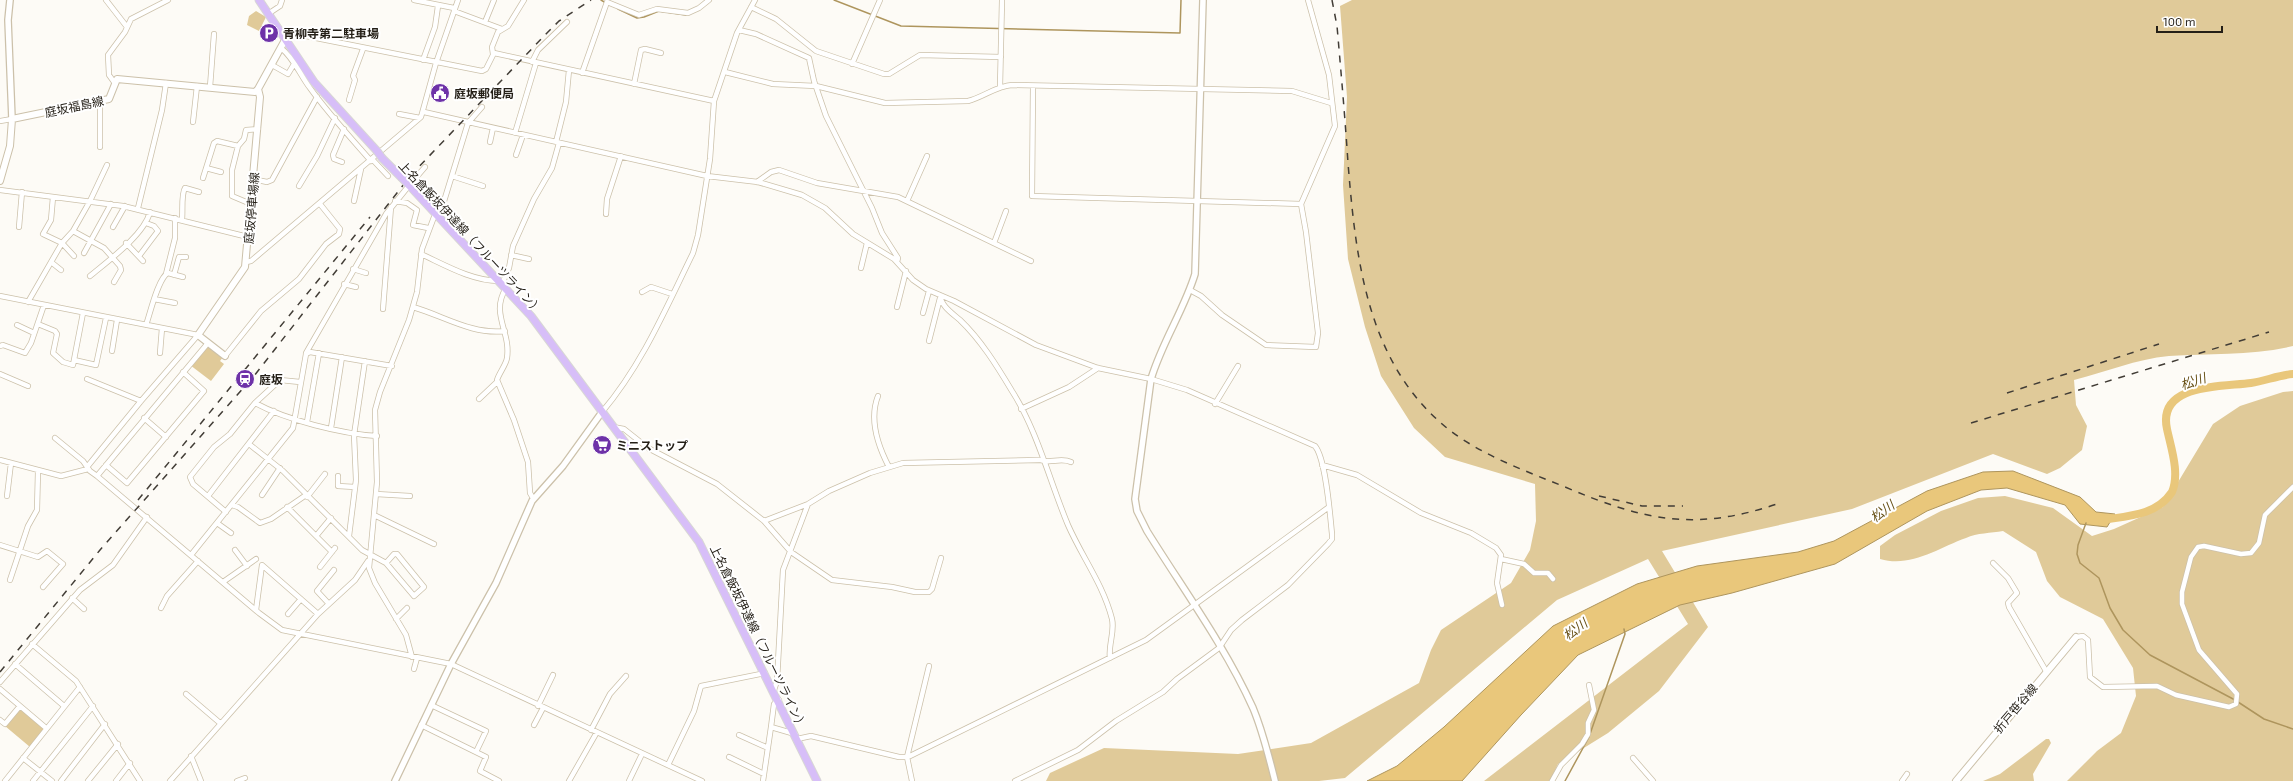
<svg xmlns="http://www.w3.org/2000/svg" width="2293" height="781" viewBox="0 0 2293 781" font-family="'Exo 2','Noto Sans JP',sans-serif">
<style>
.green{fill:#e0ca99}
.water{fill:#e9c77b;stroke:#ae955d}
.lines{fill:none;stroke-linecap:round;stroke-linejoin:round}
.stream{stroke:#ae955d;stroke-width:1.5}
.river{stroke:#e9c77b;stroke-width:8}
.minor-casing{stroke:#ccc1aa;stroke-width:6}
.tertiary-casing{stroke:#ccc1aa;stroke-width:8}
.secondary-casing{stroke:#ccc1aa;stroke-width:8}
.primary-casing{stroke:#d8d7d5;stroke-width:9}
.minor{stroke:#fff;stroke-width:4.5}
.tertiary{stroke:#fff;stroke-width:5.5}
.secondary{stroke:#fff;stroke-width:6}
.primary{stroke:#d7bef8;stroke-width:7}
.rail{stroke:#423d36;stroke-width:1.5;stroke-dasharray:7 7;stroke-linecap:butt}
.primary-bridge-casing{stroke:#d8d7d5;stroke-width:9;stroke-linecap:butt}
.primary-bridge{stroke:#d7bef8;stroke-width:7}
.labels{text-anchor:middle;dominant-baseline:central;stroke-width:4;stroke-linejoin:round;paint-order:stroke}
.poi-label{font-size:12px;font-weight:bold;fill:#241f17;stroke:#fff;text-anchor:start}
.street-label{font-size:12px;fill:#241f17;stroke:#fff}
.water-label{font-size:13px;font-style:italic;fill:#675016;stroke:#fff}
</style>
<rect width="100%" height="100%" fill="#fdfbf6"/>
<path class="green" d="M1352 0H2293V346C2252 356 2210 353 2169 356 2136 359 2106 372 2074 380L2076 405 2087 426 2082 450 2060 468 2047 474 1993 454 1852 509 1662 551 1708 627 1659 691 1608 733 1558 764 1550 781H1484L1688 624 1648 559 1557 600 1345 778 1319 781H1046L1050 773 1104 748 1238 754 1311 743 1419 683 1431 650 1441 630 1511 583 1530 550 1536 521 1535 484 1445 457 1414 428 1381 376 1365 327 1348 259 1343 185 1347 97 1340 6Z
M256 11 266 17 259 31 247 25 249 16Z
M208 345 223 357 220 361 224 364 211 381 190 365Z
M2293 391V781H2067L2097 751 2121 733 2136 696 2133 668 2103 619 2060 597 2047 581 2036 552 2003 531C1991 533 1977 533 1966 538 1938 548 1911 568 1880 559V546L1895 535 1941 511 1978 498 2005 496 2053 508 2092 536 2114 529 2163 507 2213 424 2240 406 2283 392Z
M20 708 45 728 30 747 5 726Z
M2046 739H2049L2051 743 2033 774 2034 781H1983L2000 774Z"/>
<path class="water" d="M2013 471 2080 497 2096 512 2115 514 2107 527 2080 524 2065 505 2007 488 1981 490 1927 511 1835 564 1732 593 1680 605 1578 655 1521 715 1462 781H1367L1397 766 1444 727 1553 626 1637 584 1697 566 1798 552 1834 541 1927 491 1983 472Z"/>
<g class="lines">
<path class="stream" d="M601 0 606 3
M834 0 901 26 1180 33 1181 0
M618 9 637 18 644 17 659 11 686 15
M2086 523 2078 545 2077 554 2080 563 2099 578 2110 608 2123 630 2150 655 2235 700
M2238 702 2264 719 2293 729
M1590 734 1625 634 1624 629
M1565 781 1589 737"/>
<path class="river" d="M2102 520C2127 516 2156 516 2172 492 2180 473 2171 448 2167 429 2157 383 2223 387 2251 383 2265 381 2279 375 2293 374"/>
<defs>
<path id="minor" d="M106 0 127 27
M414 0 454 8
M751 7 776 19 816 51 884 74H889L920 55 1001 57
M454 11 502 29
M268 14 280 6 282 0
M485 22 494 0
M739 30 756 34 809 58 814 81 826 116 872 208 882 233 898 258 897 262
M285 40 289 35 296 34 482 71 486 69 494 53 714 101
M281 48C294 58 300 75 310 88 328 113 350 137 371 161
M493 54 492 47 498 32 508 26 524 0
M423 60 435 27 438 6
M532 62 538 50 567 22
M852 64 880 0
M272 65 288 74 294 64
M725 72 773 84 816 86 885 103 968 101C984 97 996 86 1012 85L1292 91 1331 103
M582 73 607 2 639 15 657 9 688 13 699 8 709 0
M114 82 109 75 108 55 125 32 131 19 168 0
M634 84 641 50 645 49 661 53
M1033 86 1032 196 1301 204
M210 87 214 34
M1000 87 1002 0
M349 100 355 80 353 76 363 49
M100 101V147
M424 112 707 176 758 182 802 195 825 208 853 234 894 259 913 280 926 289 954 301 1036 345 1098 368 1151 379 1187 390 1315 446C1326 459 1330 515 1332 534V539L1328 544 1288 585 1242 620 1231 630 1219 648 1177 679 1163 692 1116 721 1078 750 1015 781
M399 114 420 118
M0 121 12 119
M193 122 197 86
M515 133 536 63
M490 142 493 128
M556 142 566 102 569 70
M238 146 232 170V196L251 204
M516 155 523 135
M372 159 388 176
M342 162 334 159 333 155 344 129
M107 165 90 201 73 231 104 248 120 266 121 270 114 282
M206 168 221 172
M452 176 483 186
M203 178 214 143 217 141 238 146 244 139 246 130 258 129
M253 179 267 182 272 180 317 97
M413 181 425 167
M757 182 771 172 779 170 817 183 898 197 1031 261
M299 186 317 156 335 118
M0 190 123 206 248 237
M53 197 51 220 43 234 62 243 74 256
M354 201 361 169
M395 201 407 203 417 210 413 225 428 228
M907 201 927 156
M138 208 162 110 166 83
M441 211 468 123 482 107
M606 214 607 199 621 156
M182 219C183 211 181 194 185 188L199 192
M19 227 22 192
M113 227 125 206
M126 243 143 261
M994 243 1006 211
M84 253 111 204
M421 254C445 265 472 281 499 281
M511 255 529 259
M139 256 158 231 154 226 146 223
M51 262 61 270
M246 262 251 261 421 117 436 63 458 0
M861 268 867 243
M353 269 366 273
M166 274 175 238V218
M174 275 179 257H186
M90 276C108 261 144 235 150 212
M344 284 356 287
M502 284 509 268 513 246 534 199 552 168 559 143
M506 288C490 314 511 331 507 358 506 365 499 373 497 380L514 420 528 462 530 493 533 498
M1190 290 1201 296 1222 315 1266 345 1316 347 1318 333 1306 232 1301 204 1335 126 1329 75 1308 0
M642 292 651 287 672 294
M940 295C941 306 952 313 960 320 981 340 997 366 1012 391 1037 430 1050 482 1068 525 1082 557 1103 584 1112 619 1115 632 1108 645 1110 658
M0 296 198 335
M154 299 175 303
M28 302 62 243 73 231
M413 307C444 316 472 335 505 331
M897 307 906 271
M383 309 391 207
M923 313 929 291
M38 324 55 331 57 334 53 353 63 362 73 365 83 313
M17 325 34 333
M146 325C150 314 158 278 168 273L183 277
M929 341 940 298
M208 343 97 476 259 613 282 630 451 664 702 781
M0 346 3 345 25 353 31 343 44 305
M112 351 117 320
M160 353 162 328
M306 353 386 214 407 188
M225 356 261 311 299 279 326 244 339 234 340 229 320 204
M74 360 96 365 106 318
M0 374 28 386
M87 379 141 401
M878 396C869 419 878 446 889 467
M479 399 497 382
M255 403C286 420 342 434 377 436
M1215 404 1238 366
M1021 409 1069 387 1098 368
M602 412C642 365 666 308 693 253L698 235 710 159 714 101 737 33 755 0
M144 418 166 437
M307 422 319 353
M613 427 624 429 648 448 717 484 764 521 791 552 832 580 892 587 915 592H929L932 589 941 558
M331 428 342 357
M55 438 83 461 90 471 97 476
M249 444 283 471 362 550 386 563 414 596 424 587 397 554H394L386 563
M0 460 61 476 88 469
M106 465 127 483 204 391 183 372
M1322 465 1357 475 1421 513 1471 533 1496 548 1501 555 1497 583 1502 605
M87 467 141 401 198 335
M338 476V486L355 487
M376 494 410 496
M262 495 280 468
M7 496 11 463
M208 496 274 411
M307 497 325 474
M232 505 238 507 260 523 271 519 306 495
M287 507 332 552
M226 512 193 484 190 477 214 447 230 434 255 403 280 380 300 382
M374 515 434 544
M764 521 808 504
M217 523 231 533
M316 536 331 518
M349 536 356 480 354 435 365 361
M0 545 38 557 47 551 63 564 43 587
M235 550 247 566
M191 555 293 428 306 354 310 352 392 366
M1501 559 1524 564 1534 573H1548L1553 579
M1993 563 2008 578 2017 593 2008 603 2009 607 2046 671
M320 567 335 548
M10 580 28 526 37 510 38 471
M223 582 256 559
M72 598 84 609
M329 604 317 591 334 570
M161 608 167 596 198 561
M256 610 262 565 318 614
M288 614 301 599
M396 619 407 608
M2076 637 2083 636 2088 640 2090 677 2103 687 2157 686 2176 695 2229 707 2236 704 2237 694 2199 650 2182 604V592L2191 557 2198 547 2204 546 2241 554 2251 553 2259 543 2265 515 2293 487
M32 644 76 681 140 781
M412 657 406 635 375 583 369 568 377 482 375 410 380 392 409 320 417 292 422 249 434 217
M15 664 64 706
M414 669 417 658
M0 682 80 590 113 565 147 517
M0 689 46 728
M774 690 777 681 783 570 808 504 829 491 870 473 903 463 1040 460C1050 464 1061 457 1071 462
M186 694 220 723
M431 705 486 731 476 752
M538 706 553 675
M0 720 5 724 20 706
M421 725 486 757 480 771 499 781
M534 725 543 708
M771 727 774 704 779 700
M591 730 610 694 626 676
M739 735 768 748
M797 739 811 736 899 757H908L1146 640 1329 507
M191 756 201 781
M729 757 764 774
M23 758 52 781
M1633 758 1653 781
M668 765 694 711 701 686 765 673
M5 781 80 687
M33 781 93 706
M61 781 105 724
M88 781 118 744
M116 781 130 763
M170 781 318 614 355 580 368 561
M237 781 245 778
M569 781 597 732
M629 781 642 754
M763 781 771 727 795 734
M912 781 907 757 929 666
M1552 781 1561 765 1582 744 1588 734V723L1594 710 1589 685
M1902 781 1907 774"/>
<path id="tertiary" d="M10 0 8 20 12 119
M1203 0 1195 274C1184 310 1162 342 1151 379L1135 499 1137 511 1147 531C1183 589 1225 646 1253 708 1263 732 1269 757 1275 781
M395 781 451 664 496 583 532 501 563 466 602 412"/>
<path id="secondary" d="M258 89 285 40
M0 181 10 146 12 119 109 99 117 79 255 92 258 89
M225 356 198 335 245 267 260 97 258 89
M1956 781 2076 637"/>
<path id="primary" d="M259 0 314 82 377 151
M382 158 401 177
M408 184 531 316 699 542 817 781"/>
</defs>
<use href="#minor" class="minor-casing"/>
<use href="#tertiary" class="tertiary-casing"/>
<use href="#secondary" class="secondary-casing"/>
<use href="#primary" class="primary-casing"/>
<use href="#minor" class="minor"/>
<use href="#tertiary" class="tertiary"/>
<use href="#secondary" class="secondary"/>
<use href="#primary" class="primary"/>
<path class="rail" d="M1332 0 1337 26C1341 72 1345 117 1348 163 1356 261 1367 367 1452 432 1486 457 1526 471 1565 487 1643 520 1694 532 1777 504
M2007 393 2159 344
M1971 423 2269 332
M1599 496 1642 506H1683
M138 500 370 217
M0 672 100 550 254 376 411 175 545 35 559 21 591 0"/>
<defs>
<path id="primary-bridge" d="M377 151 382 158
M401 177 408 184"/>
</defs>
<use href="#primary-bridge" class="primary-bridge-casing"/>
<use href="#primary-bridge" class="primary-bridge"/>
</g>
<defs>
<symbol id="parking-disc" viewBox="-11 -11 22 22"><circle r="9.5" fill="#6e32a8" stroke="#fff"/><path d="M-3.5-5.5H1a3.5 3.5 0 0 1 0 7H-1V5.5H-3.5ZM-1-3.4V-.6H.8a1.4 1.4 0 0 0 0-2.8Z" fill="#fff"/></symbol>
<symbol id="civic-disc" viewBox="-11 -11 22 22"><circle r="9.5" fill="#6e32a8" stroke="#fff"/><path d="M-.6-6.5H3V-4.5H.6V-3L4-1V1h2V6H-6V1h2V-1L-.6-3ZM-1.2 2.5V6h2.4V2.5Z" fill="#fff"/></symbol>
<symbol id="station-disc" viewBox="-11 -11 22 22"><circle r="9.5" fill="#6e32a8" stroke="#fff"/><path d="M-3-6H3Q5-6 5-4V2Q5 4 3 4L4.5 6H3L1.5 4h-3L-3 6H-4.5L-3 4Q-5 4-5 2V-4Q-5-6-3-6ZM-3.5-4v3h7v-3ZM-3.5 1v1.5H-2V1ZM2 1v1.5H3.5V1Z" fill="#fff"/></symbol>
<symbol id="supermarket-disc" viewBox="-11 -11 22 22"><circle r="9.5" fill="#6e32a8" stroke="#fff"/><path d="M-6-5.5h2.5l.6 2H6L4.5 2H-2.5L-4.4-4H-6ZM-1.5 3.2a1.3 1.3 0 1 0 .1 0ZM3 3.2a1.3 1.3 0 1 0 .1 0Z" fill="#fff"/></symbol>
</defs>
<g fill-rule="evenodd">
<use href="#parking-disc" x="258" y="22" width="22" height="22"/>
<use href="#civic-disc" x="429" y="82" width="22" height="22"/>
<use href="#station-disc" x="234" y="368" width="22" height="22"/>
<use href="#supermarket-disc" x="591" y="434" width="22" height="22"/>
</g>
<g class="labels">
<g class="poi-label">
<text x="283" y="33">青柳寺第二駐車場</text>
<text x="454" y="93">庭坂郵便局</text>
<text x="259" y="379">庭坂</text>
<text x="616" y="445">ミニストップ</text>
</g>
<g class="street-label">
<text transform="translate(74 106) rotate(-12)">庭坂福島線</text>
<text transform="translate(251 208) rotate(-85)">庭坂停車場線</text>
<text transform="translate(471 237) rotate(47)">上名倉飯坂伊達線（フルーツライン）</text>
<text transform="translate(759 637) rotate(64)">上名倉飯坂伊達線（フルーツライン）</text>
<text transform="translate(2015 708) rotate(-50)">折戸笹谷線</text>
</g>
<g class="water-label">
<text transform="translate(2193 381) rotate(-18)">松川</text>
<text transform="translate(1882 511) rotate(-36)">松川</text>
<text transform="translate(1575 629) rotate(-36)">松川</text>
</g>
</g>
<path d="M2157 26v6h65v-6" fill="none" stroke="#241f17" stroke-width="2"/>
<text x="2163" y="26" font-size="12" fill="#241f17" stroke="#ffffff" stroke-width="3" paint-order="stroke">100 m</text>
</svg>
